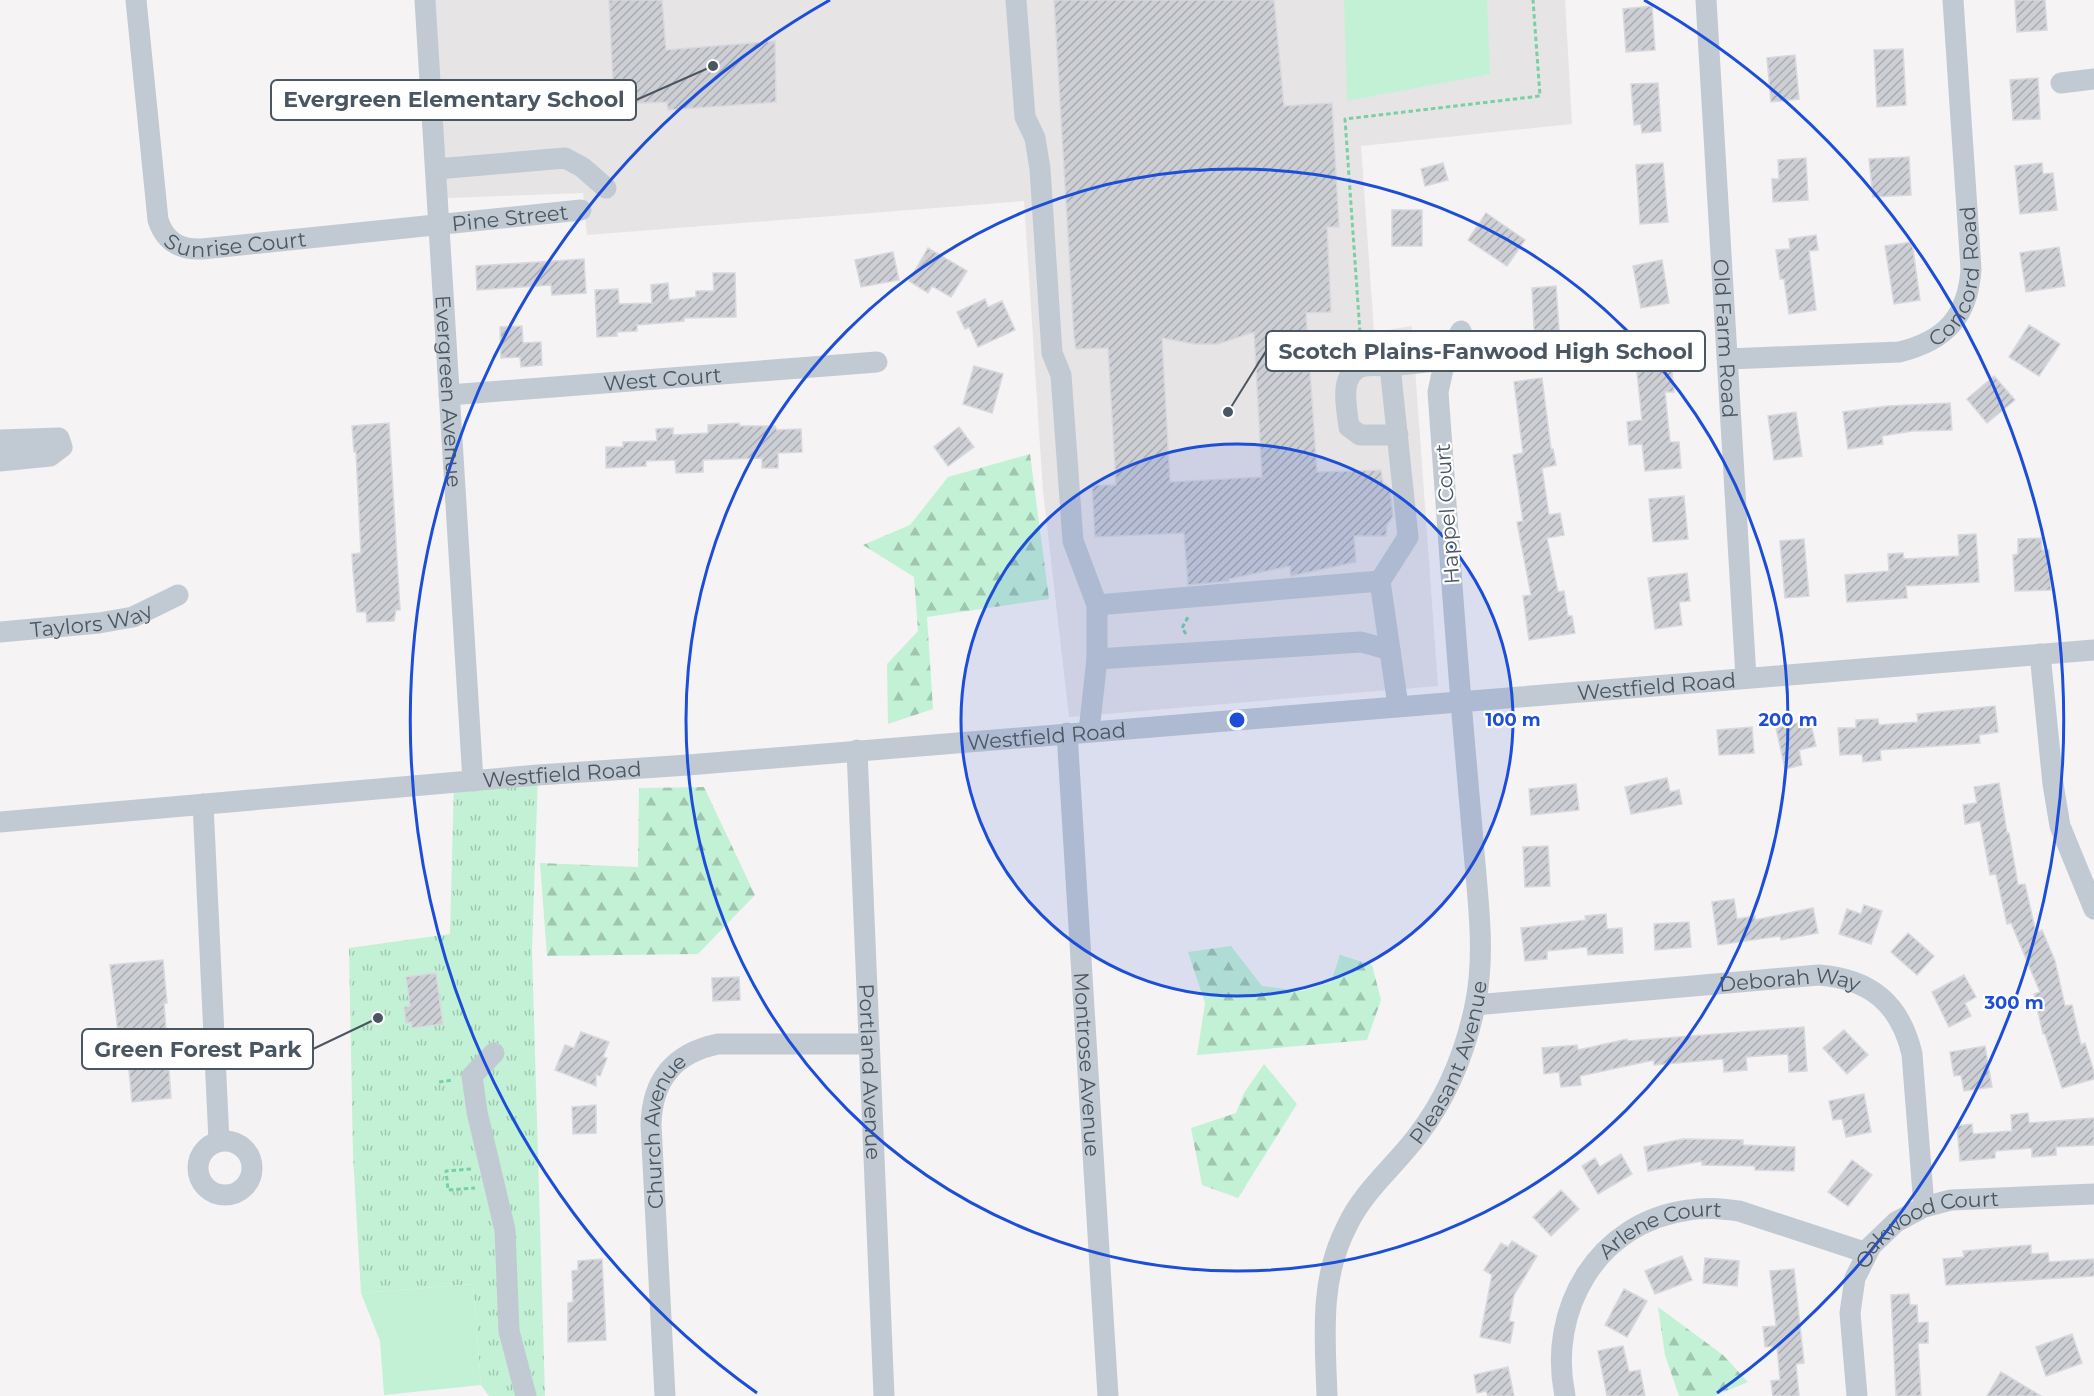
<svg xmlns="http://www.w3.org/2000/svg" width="2094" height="1396" viewBox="0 0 2094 1396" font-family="Montserrat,sans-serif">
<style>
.education{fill:#e6e4e5}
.green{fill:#c3f1d5}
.forest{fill:url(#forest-firs)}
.park{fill:url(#park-tufts)}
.building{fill:url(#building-hatch);stroke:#d7d9de;stroke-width:1.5;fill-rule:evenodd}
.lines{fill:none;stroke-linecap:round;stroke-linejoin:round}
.path{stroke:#7ad0a6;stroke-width:3;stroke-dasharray:4.5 3;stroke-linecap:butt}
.minor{stroke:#c1cad2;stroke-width:21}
.ring{fill:none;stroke:#1d4ed8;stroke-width:3}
.labels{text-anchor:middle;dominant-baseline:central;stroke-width:4.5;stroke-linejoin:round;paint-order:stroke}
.street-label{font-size:21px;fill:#4a5661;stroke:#fff}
.centre{fill:#1d4ed8;stroke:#fff;stroke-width:3}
.ring-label{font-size:18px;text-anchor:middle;font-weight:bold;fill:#1d4ed8;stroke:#fff;stroke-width:4.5;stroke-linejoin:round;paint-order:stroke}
.leader{fill:none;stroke:#4a5661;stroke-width:2}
.callout-dot{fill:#4a5661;stroke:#fff;stroke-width:2}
.callout{fill:#fff;stroke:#4a5661;stroke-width:2}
.callout-label{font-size:22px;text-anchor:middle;font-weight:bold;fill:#4a5661}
</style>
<defs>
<pattern id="forest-firs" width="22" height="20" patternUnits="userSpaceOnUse" patternTransform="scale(1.5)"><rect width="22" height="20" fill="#c3f1d5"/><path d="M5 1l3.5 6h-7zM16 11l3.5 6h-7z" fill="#a0c6b0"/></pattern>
<pattern id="park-tufts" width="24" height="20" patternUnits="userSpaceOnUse" patternTransform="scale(1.5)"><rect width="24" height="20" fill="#c3f1d5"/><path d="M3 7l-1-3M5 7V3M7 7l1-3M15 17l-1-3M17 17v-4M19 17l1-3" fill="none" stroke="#a0c6b0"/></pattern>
<pattern id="building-hatch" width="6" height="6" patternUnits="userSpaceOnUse" patternTransform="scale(1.5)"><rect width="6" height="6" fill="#cdcfd5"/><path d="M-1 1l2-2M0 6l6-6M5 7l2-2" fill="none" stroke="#a8abb0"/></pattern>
</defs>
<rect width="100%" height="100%" fill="#f5f3f3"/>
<path class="education" d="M435 0H1565L1572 124 1361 146 1374 332 1412 326 1438 686 1069 717 1043 491 1024 201 587 235 583 193 446 198Z"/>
<path class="green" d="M1344 0H1487L1490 74 1347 101Z
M473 1284 481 1385 384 1395 380 1341 361 1293Z"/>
<path class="forest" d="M1030 454 1049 599 927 617 933 709 888 724 887 664 918 631 914 577 863 545 910 525 948 477Z
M704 787 755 895 698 954 547 956 540 863 638 867 639 788Z
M1231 946 1262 986 1302 991 1331 982 1340 955 1372 965 1381 1000 1367 1040 1197 1055 1205 1003 1188 952Z
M1264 1064 1297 1104 1238 1198 1202 1185 1191 1128 1236 1113 1244 1093Z
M1658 1307 1723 1355 1748 1382 1714 1396H1679L1665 1355Z"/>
<path class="park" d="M538 775 532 950 545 1396H489L481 1385 473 1284 361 1293 353 1156 349 948 450 934 454 782Z"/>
<path class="building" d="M609 0H662L666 50 775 41 776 102 668 110 667 102 614 104Z
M1054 0H1274L1284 106 1332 103 1339 227H1327L1331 312 1306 313 1317 472 1381 470 1383 482 1390 488 1393 516 1387 525 1386 536H1354L1356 562 1295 575 1291 576 1290 566 1229 579V581L1188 585 1184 533 1095 537 1092 485H1116L1108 348 1076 349 1074 337ZM1254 332 1262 477 1170 482 1162 338 1195 344H1218Z
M2015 0H2045L2047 30 2017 32Z
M1652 6 1655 50 1626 52 1623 9Z
M1903 49 1906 105 1877 107 1874 50Z
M1795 55 1799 99 1771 102 1767 58Z
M2038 78 2040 119 2013 120 2010 80Z
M1658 83 1661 131 1642 133 1641 124 1634 125 1631 84Z
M1909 157 1911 195 1873 197 1869 159Z
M1806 158 1808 200 1773 202 1772 179H1779L1778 160Z
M1443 163 1448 180 1425 186 1421 169Z
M1663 163 1668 222 1640 224 1636 165Z
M2042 163 2043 174 2053 173 2057 210 2020 214 2015 166Z
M1392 210H1422V246H1392Z
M1486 213 1525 240 1507 266 1468 240Z
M1816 235 1818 250 1809 251 1816 310 1789 314 1784 279H1780L1776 250 1790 249 1789 239Z
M1912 242 1920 300 1894 304 1885 246Z
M2059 247 2065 286 2026 292 2020 253Z
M928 248 967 271 951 297 932 286 928 293 909 281Z
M893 252 899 280 861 287 855 260Z
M584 259 586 293 552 295 551 285 477 290 476 266Z
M1662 260 1669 303 1641 308 1633 266Z
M713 273H735L736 317 684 318V321L637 325V331L617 332V336L597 337 595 290 618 289 619 304 652 303 651 285 668 283 669 300 696 297V291H714Z
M1556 286 1560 345 1535 346 1532 288Z
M985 299 988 307 1002 301 1015 330 978 347 969 327 965 329 957 312Z
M2029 325 2060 344 2039 376 2009 357Z
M522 326 523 343 541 342 542 365 521 367 520 357 501 358 500 327Z
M1668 331 1674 392H1665L1670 442H1679L1681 468 1645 471 1642 444 1629 445 1627 422 1642 420 1633 335Z
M974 366 1003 374 992 413 963 404Z
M1994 376 2015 400 1987 423 1967 399Z
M1542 378 1551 449H1553L1556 465 1542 468 1549 515 1560 513 1564 535 1547 538 1558 592 1564 591 1568 616H1572L1575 633 1529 640 1523 596 1531 595 1517 522 1523 521 1513 455 1523 453 1514 382Z
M1950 403 1952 430 1912 431 1882 436 1883 444 1848 449 1843 412 1888 406Z
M1796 412 1802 456 1774 460 1768 416Z
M389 423 400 610H396L394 621 367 622 366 612H357L353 571 352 554 361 553 356 452H354L352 426Z
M739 423 740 426H775L777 430 801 429 802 452 778 453V468H762V458L703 460V472L676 473 675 460 646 461V466L606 468V447H623V442L657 441 656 429 673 428V435L708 433V425Z
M959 427 974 447 948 466 934 447Z
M1684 496 1688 539 1653 542 1649 499Z
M1976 534 1979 582 1906 586 1907 598 1847 602 1845 575 1889 571 1888 554 1903 553 1904 559 1959 556 1958 535Z
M2041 538 2042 550H2049L2051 590 2015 591 2013 555 2018 554V539Z
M1804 539 1809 596 1785 598 1780 541Z
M1687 573 1690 601 1679 602 1682 625 1655 629 1648 578Z
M1995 706 1998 732 1979 735 1980 743 1880 750 1881 760 1863 762 1862 754 1840 755 1838 728H1856V720L1878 719 1879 725 1918 722 1917 714Z
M1810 720 1816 746 1799 750 1802 765 1785 769 1776 728Z
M1752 727 1754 753 1719 755 1717 730Z
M1667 778 1670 792 1679 790 1682 804 1631 814 1625 787Z
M1999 783 2007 833H2009L2018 885 2025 884 2036 933 2042 930 2055 961 2065 1006 2072 1005 2081 1045 2085 1043 2094 1072V1079L2062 1088 2045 1034H2043L2034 994 2040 992 2011 923 2007 924 1996 874 1990 875 1980 821 1965 824 1963 805 1977 803 1974 787Z
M1576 784 1579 810 1531 815 1529 789Z
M1548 846 1550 886 1525 887 1523 847Z
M1734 899 1737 919 1755 916V920L1813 908 1818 933 1781 940 1780 936 1718 945 1712 902Z
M1864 905 1882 911 1871 944 1839 934 1847 909 1861 914Z
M1606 914 1607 929 1622 928 1623 953 1588 955 1587 947 1547 951V959L1525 961 1521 928 1586 920 1585 916Z
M1689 922 1691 947 1655 950 1654 924Z
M1908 933 1934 956 1917 975 1891 952Z
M163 960 167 1003H164L171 1098 132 1102 126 1040H119L110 965Z
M436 973 443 1024 412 1028 411 1022 406 1023 404 1007 410 1006 406 977Z
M1964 975 1976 997 1965 1003 1971 1016 1949 1027 1932 992Z
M739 977 740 1000 713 1001 712 978Z
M1804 1027 1807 1071 1789 1072 1788 1054 1746 1057 1747 1070 1724 1072 1723 1059 1654 1065V1060L1580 1076 1581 1085 1561 1087 1559 1072 1544 1074 1542 1048 1577 1045 1578 1050 1627 1039 1628 1041Z
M1844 1030 1868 1055 1847 1074 1823 1048Z
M581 1032 609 1042 603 1057 607 1058 600 1076 596 1074V1086L555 1070 565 1045 574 1048Z
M1985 1046 1992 1087 1964 1091 1961 1075 1954 1076 1950 1052Z
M1864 1094 1871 1132 1846 1137 1842 1119 1833 1120 1829 1101Z
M596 1105V1133L573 1134 572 1107Z
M2028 1113 2029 1123 2094 1118V1145L2056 1147V1155L2032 1157V1148L1995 1151V1158L1960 1161 1957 1126 1972 1124 1973 1134 2012 1131 2011 1115Z
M1683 1139 1743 1140V1145L1795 1147 1794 1171 1755 1170V1166L1702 1165V1161L1648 1171 1644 1147Z
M1621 1154 1632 1174 1598 1194 1582 1166 1595 1158 1600 1167Z
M1852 1160 1872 1175 1848 1206 1828 1192Z
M1561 1190 1579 1209 1551 1236 1533 1217Z
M1512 1241 1537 1256 1514 1295 1509 1321 1514 1322 1510 1343 1480 1337 1492 1275 1484 1270 1501 1243 1508 1247Z
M2031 1245V1254L2048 1253 2049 1262 2094 1259V1276L1946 1285 1943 1259 1964 1257 1963 1251Z
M1682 1256 1692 1280 1655 1294 1645 1271Z
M1705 1258 1739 1261 1737 1286 1703 1283Z
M602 1259 606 1340 568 1342V1303L573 1302 572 1271 578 1270V1261Z
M1794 1269 1804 1363 1796 1364 1799 1396H1773L1771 1381 1780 1380 1777 1346 1765 1347 1763 1327 1776 1326 1770 1271Z
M1624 1289 1647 1301 1627 1337 1605 1325Z
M1909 1294 1910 1305H1917L1918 1323 1928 1322V1343H1918L1921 1396H1896L1891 1295Z
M2072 1334 2082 1363 2046 1376 2036 1347Z
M1623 1346 1629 1372 1640 1370 1645 1396H1607L1598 1351Z
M1508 1367 1514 1396H1488L1486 1391 1477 1393 1474 1375Z
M2001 1372 2041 1396H1987Z"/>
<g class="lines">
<path class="path" d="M1361 347 1345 119 1540 96 1533 0
M1186 634 1182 628 1188 617
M439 1082 453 1080
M471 1169 446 1171 448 1190 475 1188"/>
<g class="minor">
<path id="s1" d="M136 0 158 220C165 241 179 250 202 249L581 210"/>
<path id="s2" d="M425 0 473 781"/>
<path d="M1016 0 1025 117 1035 138 1040 169 1052 353 1061 375 1073 541 1097 605V659L1089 731"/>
<path id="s3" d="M1706 0 1746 678"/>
<path d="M2061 83 2094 79"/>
<path d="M436 169 565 158 582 167 606 188"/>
<path id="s4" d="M1728 359 1899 352C1945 341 1968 317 1971 269L1953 0"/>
<path d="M1390 366C1382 366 1370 364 1361 367 1338 375 1347 409 1349 427L1360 435H1398"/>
<path id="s5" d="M449 395 877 362"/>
<path d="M0 440 59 438 62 447 50 456 0 461"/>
<path d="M1097 605 1380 581"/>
<path id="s6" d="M0 632 99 623 133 617 178 595"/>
<path d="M2040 654 2053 784 2060 826 2094 909"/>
<path d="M1097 659 1361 642 1390 650"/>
<path d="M1398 706 1380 581 1408 537 1390 366 1445 360"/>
<path id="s7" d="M1067 733 1108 1396"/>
<path id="s8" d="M857 750 884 1396"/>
<path d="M203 804 219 1141"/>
<path id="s9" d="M0 822 538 775 688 765 2094 650"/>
<path id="s10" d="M1475 1005 1819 975C1870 979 1900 1003 1912 1054L1924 1207"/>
<path d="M494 1053 472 1076 477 1112 505 1230 509 1331 526 1396"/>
<circle cx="225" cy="1168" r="27"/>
<path id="s11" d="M665 1396 651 1125C652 1080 674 1053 718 1044H868"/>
<path id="s12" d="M1327 1396C1325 1337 1319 1280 1347 1226 1364 1190 1395 1166 1418 1135 1447 1097 1465 1053 1475 1006 1484 962 1480 919 1476 875 1473 837 1469 798 1466 760 1455 637 1447 515 1438 392L1445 360 1461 331"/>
<path id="s13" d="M1565 1396C1547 1310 1597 1222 1689 1210 1706 1207 1722 1209 1739 1211L1867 1253"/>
<path id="s14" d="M1857 1396 1850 1313 1855 1278 1871 1246 1896 1222 1924 1207 1951 1200 2094 1194"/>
</g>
</g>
<circle cx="1237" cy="720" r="276" fill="#1d4ed8" fill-opacity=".12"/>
<g class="ring">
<circle cx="1237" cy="720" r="276"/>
<circle cx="1237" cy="720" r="551"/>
<path d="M757 1393A827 827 0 0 1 830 0M1644 0A827 827 0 0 1 1717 1393"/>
</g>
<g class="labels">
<g class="street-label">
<text stroke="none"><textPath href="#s1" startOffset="588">Pine Street</textPath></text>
<text stroke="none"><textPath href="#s1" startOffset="312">Sunrise Court</textPath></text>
<text stroke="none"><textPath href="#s4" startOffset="279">Concord Road</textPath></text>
<text stroke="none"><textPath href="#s3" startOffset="339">Old Farm Road</textPath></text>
<text stroke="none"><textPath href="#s5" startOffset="214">West Court</textPath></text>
<text stroke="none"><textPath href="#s2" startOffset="392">Evergreen Avenue</textPath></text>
<text transform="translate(1447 514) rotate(-94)">Happel Court</text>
<text stroke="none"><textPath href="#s6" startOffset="92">Taylors Way</textPath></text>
<text stroke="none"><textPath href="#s9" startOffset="1662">Westfield Road</textPath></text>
<text stroke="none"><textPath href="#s9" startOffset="1050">Westfield Road</textPath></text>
<text stroke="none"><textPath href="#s9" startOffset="564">Westfield Road</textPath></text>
<text stroke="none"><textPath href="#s10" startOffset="316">Deborah Way</textPath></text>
<text stroke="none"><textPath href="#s12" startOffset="369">Pleasant Avenue</textPath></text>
<text stroke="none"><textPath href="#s7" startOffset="332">Montrose Avenue</textPath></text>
<text stroke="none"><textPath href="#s8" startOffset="322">Portland Avenue</textPath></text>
<text stroke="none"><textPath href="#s11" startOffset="268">Church Avenue</textPath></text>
<text stroke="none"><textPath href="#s13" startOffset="218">Arlene Court</textPath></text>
<text stroke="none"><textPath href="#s14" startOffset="214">Oakwood Court</textPath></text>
</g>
</g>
<circle cx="1237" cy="720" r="9" class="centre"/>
<g class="ring-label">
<text x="1513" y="726">100 m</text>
<text x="1788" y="726">200 m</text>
<text x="2014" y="1009">300 m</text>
</g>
<path class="leader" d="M713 66L636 100M1228 412L1266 351M378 1018L313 1049"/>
<g class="callout-dot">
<circle cx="713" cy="66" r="6"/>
<circle cx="1228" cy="412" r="6"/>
<circle cx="378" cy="1018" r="6"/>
</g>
<g class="callout">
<rect x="271" y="80" width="365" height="40" rx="6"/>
<rect x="1266" y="331" width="439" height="40" rx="6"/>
<rect x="82" y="1029" width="231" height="40" rx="6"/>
</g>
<g class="callout-label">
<text x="454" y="107">Evergreen Elementary School</text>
<text x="1486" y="359">Scotch Plains-Fanwood High School</text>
<text x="198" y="1057">Green Forest Park</text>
</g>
</svg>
